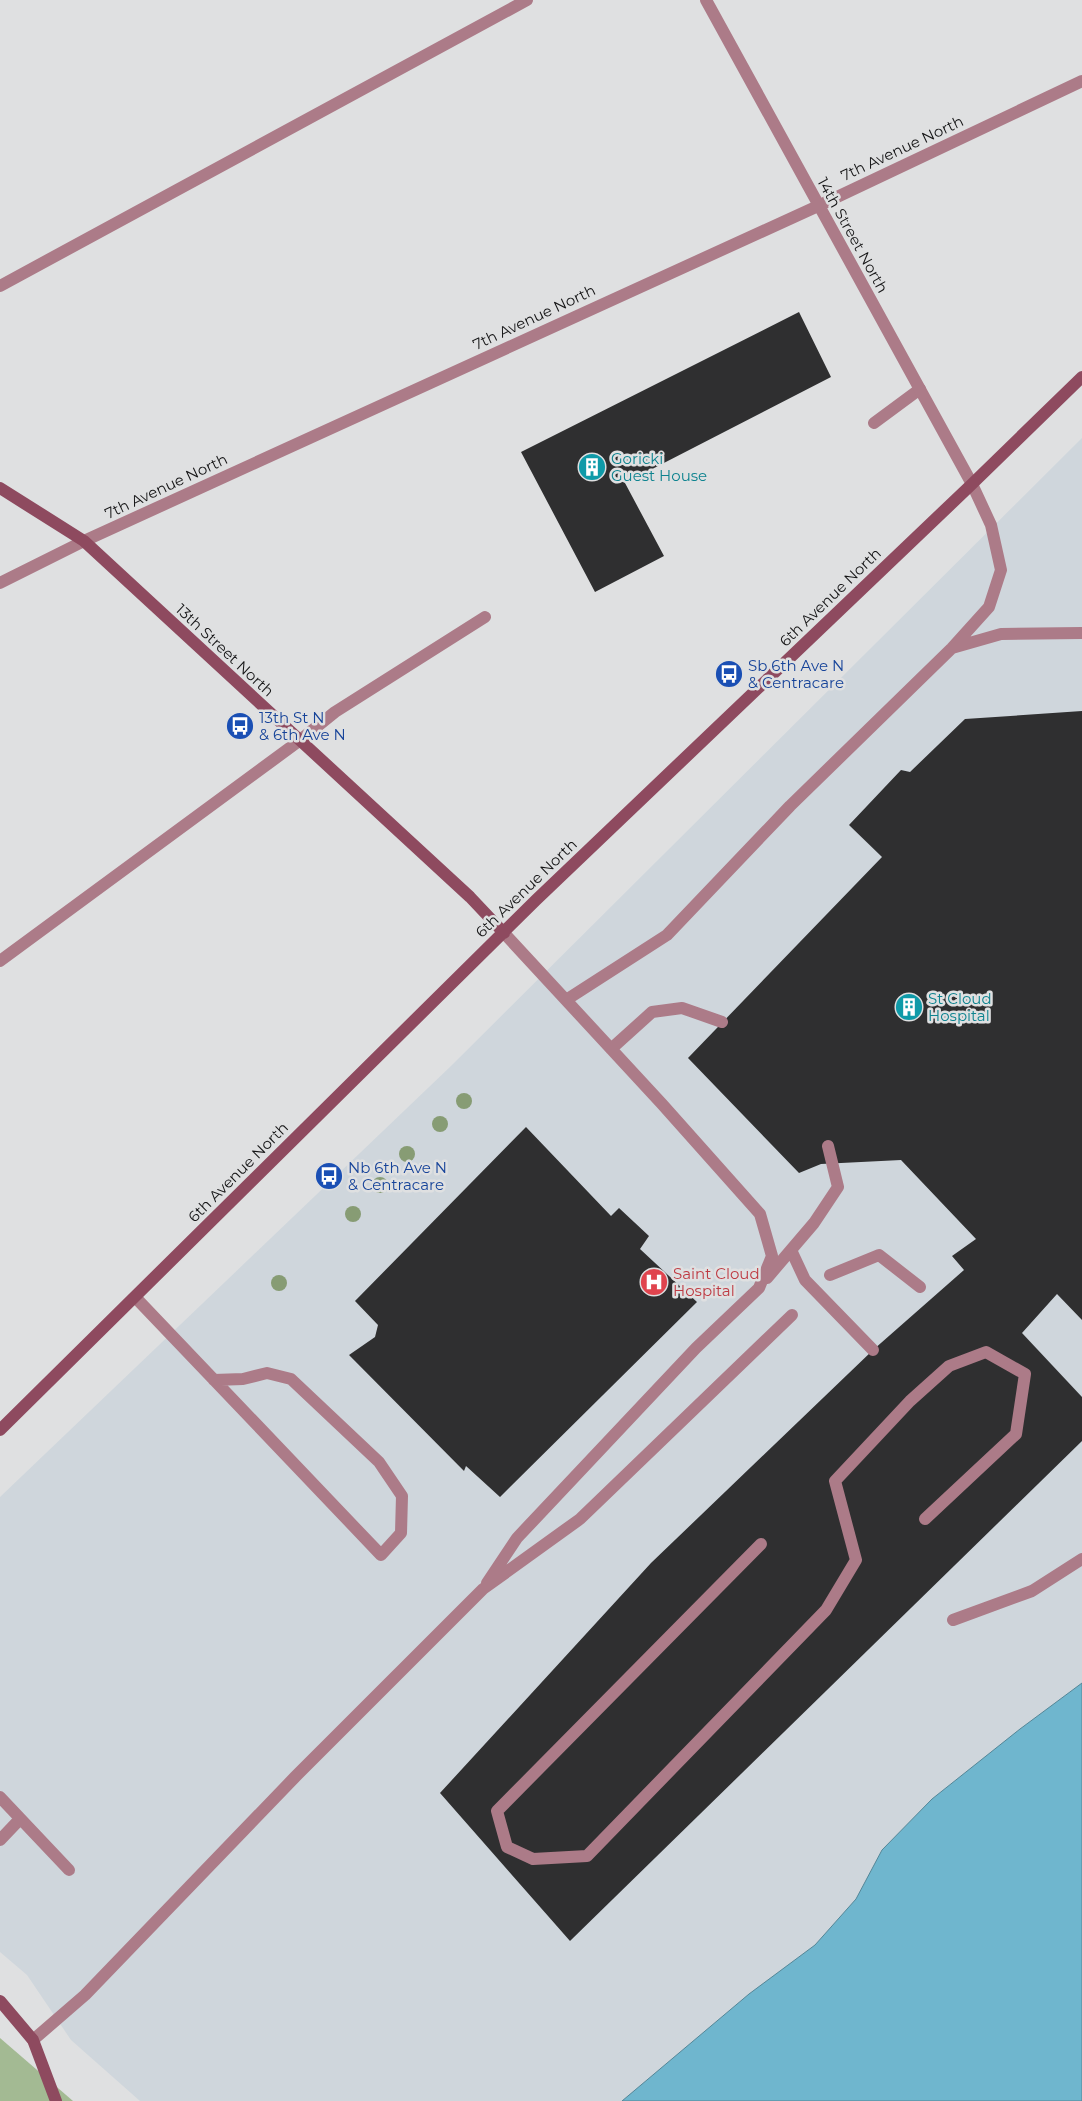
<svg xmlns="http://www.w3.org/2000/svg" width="1082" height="2101" viewBox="0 0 1082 2101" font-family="Montserrat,sans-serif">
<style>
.built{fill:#cfd6dc}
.green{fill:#a3ba93}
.water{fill:#6fb6ce;stroke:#548697}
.building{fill:#2f2f30}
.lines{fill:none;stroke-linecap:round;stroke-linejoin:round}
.lane{stroke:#ac7b88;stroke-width:12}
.street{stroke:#ac7b88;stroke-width:12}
.secondary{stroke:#8e4a5f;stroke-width:12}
.tree{fill:#879c74}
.labels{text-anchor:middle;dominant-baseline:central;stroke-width:5;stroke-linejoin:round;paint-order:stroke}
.street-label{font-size:15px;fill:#151516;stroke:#dfe0e1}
.culture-label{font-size:15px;fill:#0d838f;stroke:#dfe0e1;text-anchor:start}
.transit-label{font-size:15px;fill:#164399;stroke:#dfe0e1;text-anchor:start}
.health-label{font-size:15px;fill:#be3a42;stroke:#dfe0e1;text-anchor:start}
</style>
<rect width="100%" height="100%" fill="#dfe0e1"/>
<path class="built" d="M1082 438V1683L1020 1729 932 1799 882 1850 856 1899 815 1945 749 1994 622 2101H140L71 2040 27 1975 0 1952V1497L451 1066Z"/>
<path class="green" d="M0 2038 73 2101H0Z"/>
<path class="water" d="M1082 1683V2101H622L749 1994 815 1945 856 1899 882 1850 932 1799 1020 1729Z"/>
<path class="building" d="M799 312 831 377 625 483 664 556 595 592 521 452Z
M1082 711V1320L1057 1294 1022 1333 1082 1397V1441L570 1941 440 1793 651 1563 873 1350 964 1270 952 1256 976 1239 901 1160 821 1164 799 1173 688 1058 882 857 849 825 901 770 910 772 965 719Z
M526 1127 611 1216 619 1208 649 1236 640 1249 697 1302 500 1497 466 1466 464 1471 349 1355 375 1337 378 1325 355 1301Z"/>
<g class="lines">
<path class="lane" d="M0 286 527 0
M874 423 920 389
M952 648 1001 634 1082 633
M0 961 299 741 335 712 485 617
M566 1000 667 935 790 806 952 648 989 607 1001 570 991 525 972 484
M611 1049 652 1012 682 1008 722 1022
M791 1250 805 1280 873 1350
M830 1275 879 1255 920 1287
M767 1278 814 1223 838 1187 828 1146
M135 1297 381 1555 401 1533 402 1496 379 1462 291 1379 267 1373 243 1379 214 1380
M761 1544 497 1811 507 1847 533 1859 587 1856 826 1610 856 1560 835 1481 910 1401 949 1366 986 1352 1025 1374 1016 1434 925 1519
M487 1583 517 1538 696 1348 759 1288 772 1256 760 1214 662 1104 504 933
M953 1620 1032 1591 1082 1559
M0 1797 69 1870
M0 1840 20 1819
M33 2040 85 1995 295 1777 483 1589 580 1519 792 1315"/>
<path class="street" d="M706 0 972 484
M0 583 84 541 818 206 1082 81"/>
<path class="secondary" d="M0 488 84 541 470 897 504 933
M0 1430 536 900 972 484 1082 377
M0 2001 33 2040 56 2101"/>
</g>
<g class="tree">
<circle cx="464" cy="1101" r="8"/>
<circle cx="440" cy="1124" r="8"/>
<circle cx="407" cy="1154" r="8"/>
<circle cx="380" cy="1185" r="8"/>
<circle cx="353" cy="1214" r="8"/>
<circle cx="279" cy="1283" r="8"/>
</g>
<defs>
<symbol id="building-disc" viewBox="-11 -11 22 22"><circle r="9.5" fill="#0f9aa8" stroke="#dfe0e1"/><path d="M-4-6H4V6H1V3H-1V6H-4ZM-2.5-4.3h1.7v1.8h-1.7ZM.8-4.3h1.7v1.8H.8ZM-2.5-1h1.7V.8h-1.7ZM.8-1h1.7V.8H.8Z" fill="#fff"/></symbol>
<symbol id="bus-disc" viewBox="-11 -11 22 22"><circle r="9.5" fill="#1a4fb4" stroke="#dfe0e1"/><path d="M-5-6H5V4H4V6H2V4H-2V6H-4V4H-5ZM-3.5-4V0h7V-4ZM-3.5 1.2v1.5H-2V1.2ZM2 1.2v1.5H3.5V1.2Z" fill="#fff"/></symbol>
<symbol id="hospital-disc" viewBox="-11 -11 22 22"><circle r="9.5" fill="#e0444e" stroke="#dfe0e1"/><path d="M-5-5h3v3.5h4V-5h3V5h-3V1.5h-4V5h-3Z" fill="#fff"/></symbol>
</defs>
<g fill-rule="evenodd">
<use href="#building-disc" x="576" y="451" width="32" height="32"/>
<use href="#bus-disc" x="713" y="658" width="32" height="32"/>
<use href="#bus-disc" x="224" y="710" width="32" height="32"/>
<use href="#building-disc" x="893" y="991" width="32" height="32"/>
<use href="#bus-disc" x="313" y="1160" width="32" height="32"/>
<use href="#hospital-disc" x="638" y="1266" width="32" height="32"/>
</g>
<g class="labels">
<g class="street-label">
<text transform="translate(902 148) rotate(-25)">7th Avenue North</text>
<text transform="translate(853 235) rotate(61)">14th Street North</text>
<text transform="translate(534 317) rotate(-25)">7th Avenue North</text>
<text transform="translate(166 486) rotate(-25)">7th Avenue North</text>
<text transform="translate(830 597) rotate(-44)">6th Avenue North</text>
<text transform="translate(225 650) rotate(43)">13th Street North</text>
<text transform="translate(526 888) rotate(-44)">6th Avenue North</text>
<text transform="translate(238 1172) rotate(-45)">6th Avenue North</text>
</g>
<g class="culture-label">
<text x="611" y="458">Goricki<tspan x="611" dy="17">Guest House</tspan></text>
<text x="928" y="998">St Cloud<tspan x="928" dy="17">Hospital</tspan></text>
</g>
<g class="transit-label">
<text x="748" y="665">Sb 6th Ave N<tspan x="748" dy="17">&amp; Centracare</tspan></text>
<text x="259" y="717">13th St N<tspan x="259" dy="17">&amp; 6th Ave N</tspan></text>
<text x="348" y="1167">Nb 6th Ave N<tspan x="348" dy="17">&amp; Centracare</tspan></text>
</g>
<g class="health-label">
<text x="673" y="1273">Saint Cloud<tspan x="673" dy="17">Hospital</tspan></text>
</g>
</g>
</svg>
